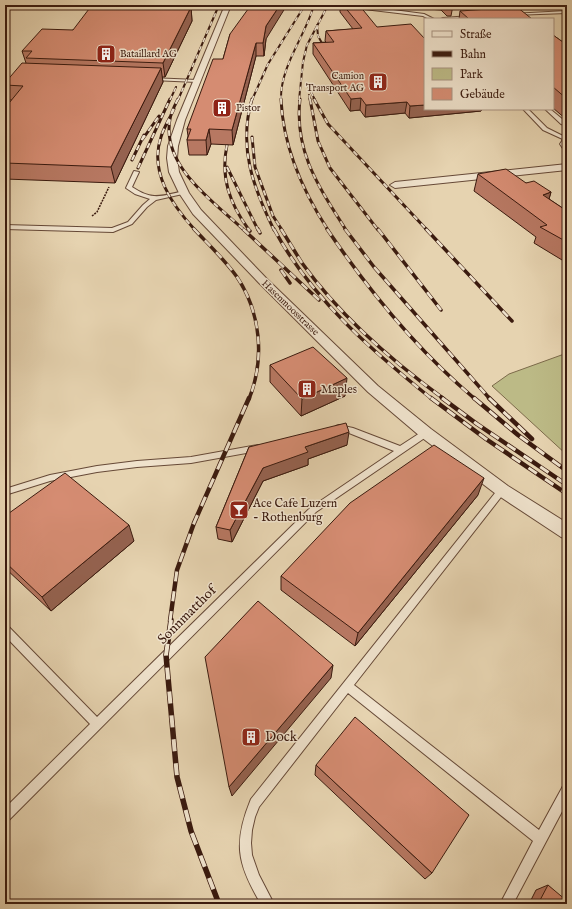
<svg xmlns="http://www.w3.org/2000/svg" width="572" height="909" viewBox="0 0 572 909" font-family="'IM FELL English',serif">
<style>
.green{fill:#bcba86;stroke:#7c6a4a}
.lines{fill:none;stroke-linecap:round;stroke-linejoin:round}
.lane-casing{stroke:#664937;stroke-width:2}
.street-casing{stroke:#664937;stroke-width:2}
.path-far1{stroke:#3b1b0f;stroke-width:1;stroke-dasharray:1.5 1;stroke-linecap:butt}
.path{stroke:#3b1b0f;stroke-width:1.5;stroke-dasharray:2 1;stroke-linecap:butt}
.lane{fill:#efe2cc;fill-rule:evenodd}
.street{fill:#efe2cc;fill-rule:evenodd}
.rail-far4-casing{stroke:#3b1b0f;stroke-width:2}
.rail-far3-casing{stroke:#3b1b0f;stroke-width:3}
.rail-far2-casing{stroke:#3b1b0f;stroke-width:3.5}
.rail-far1-casing{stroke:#3b1b0f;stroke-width:4.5}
.rail-casing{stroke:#3b1b0f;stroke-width:5.5}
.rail-far4{stroke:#efe2cc;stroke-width:1.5;stroke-dasharray:4.5;stroke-linecap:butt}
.rail-far3{stroke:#efe2cc;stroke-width:2;stroke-dasharray:5.5;stroke-linecap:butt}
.rail-far2{stroke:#efe2cc;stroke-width:2.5;stroke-dasharray:8;stroke-linecap:butt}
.rail-far1{stroke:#efe2cc;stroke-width:3;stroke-dasharray:10;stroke-linecap:butt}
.rail{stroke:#efe2cc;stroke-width:4;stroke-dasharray:12;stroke-linecap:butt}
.wall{fill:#b77862;stroke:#3b1b0f}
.shaded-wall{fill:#956250;stroke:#3b1b0f}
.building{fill:#d58c72;stroke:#3b1b0f}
.labels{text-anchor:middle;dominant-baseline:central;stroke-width:3;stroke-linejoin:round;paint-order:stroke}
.far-poi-label{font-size:10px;fill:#3b1b0f;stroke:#efe2cc;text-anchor:start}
.far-street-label{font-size:10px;fill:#3b1b0f;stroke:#efe2cc}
.poi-label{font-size:12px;fill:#3b1b0f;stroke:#efe2cc;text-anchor:start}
.near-street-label{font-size:14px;fill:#3b1b0f;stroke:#efe2cc}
.near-poi-label{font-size:14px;fill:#3b1b0f;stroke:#efe2cc;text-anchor:start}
</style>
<rect width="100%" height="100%" fill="#e6d3b0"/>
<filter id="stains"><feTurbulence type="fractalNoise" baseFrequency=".005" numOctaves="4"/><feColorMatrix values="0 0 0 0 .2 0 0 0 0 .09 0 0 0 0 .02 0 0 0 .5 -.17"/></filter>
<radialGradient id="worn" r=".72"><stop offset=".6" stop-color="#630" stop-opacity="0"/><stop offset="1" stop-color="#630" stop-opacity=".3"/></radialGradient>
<path class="green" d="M567 353V455L492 386 509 374Z"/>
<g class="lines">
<defs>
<path id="lane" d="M355 5 424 14 434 19H429L423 16 364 9Z
M567 11V13L513 15 511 14Z
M471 16 470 18 441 19 443 18Z
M151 78 197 80 199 81 197 82 152 80 150 79Z
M523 109H528L547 128 567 138V141L543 130Z
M545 109H550L567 123V126L561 124Z
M134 171 139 172 132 187C153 201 161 196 184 191L187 193 156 200 147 207 132 224 113 232 5 229V225L112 228 128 222 143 205 150 199 135 194 126 188Z
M339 425 353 428 400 446 423 431H429L430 433 429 435 316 512 9 820 5 822V808L90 724 5 636V624L8 626 97 717 310 508 394 451 349 433 336 430 335 428 336 426Z
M258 445 262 448 258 451 191 463 137 467 97 472 50 481 5 495V489L50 475 97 466 137 461 191 457Z
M502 487 505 488 506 490 505 492 354 685 539 830 563 786 567 784V802L513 904H500L533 841 348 693 259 807 255 817 252 830 251 843 252 855 259 875 274 904H261C237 864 233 843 251 799L499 488Z"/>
<path id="street" d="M225 5H231L185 120 178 146 177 158 179 172 189 193 201 210 267 279 378 386 431 429 508 486 567 523V539L561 537 496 494 421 437 368 392 259 283 193 214 179 193 169 172 167 158 168 146 177 120Z
M567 137V151L564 150 560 144 564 138Z
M567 164V170L395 188 390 185 395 182Z"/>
</defs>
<use href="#lane" class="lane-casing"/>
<use href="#street" class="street-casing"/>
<path class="path-far1" d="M5 74H7"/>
<path class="path" d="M92 216 97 212 109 187"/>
<use href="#lane" class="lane"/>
<use href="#street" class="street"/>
<defs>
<path id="rail-far4" d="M317 25 318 36 327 52
M307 84 315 100
M309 95 310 100
M170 100 176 87
M178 100 219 5
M252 100 268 64 305 5
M281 100C280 66 305 37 314 5
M299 100 303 62 307 45 328 5"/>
<path id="rail-far3" d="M178 99C175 105 171 112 170 119 161 166 214 202 244 230
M252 99C238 147 253 187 274 230
M281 99C283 147 302 190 328 230
M300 99C294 152 319 187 346 230
M310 99 318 141 330 168 378 230
M314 99 328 124 427 230
M174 109C170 118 164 127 161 137 149 172 172 205 195 230
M252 137 255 167 273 216 282 230
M142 140 159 116
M227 145C220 178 230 204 249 230
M132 160 144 135
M227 167 258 230
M138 168 170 99"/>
<path id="rail-far2" d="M194 229C208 244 225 260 237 277 261 313 265 359 249 399
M243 229 319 300
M248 229 250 231
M258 229 260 233
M274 229C311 298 372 351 432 399
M281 229C288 240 295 252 302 263 340 316 392 361 444 399
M327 229C369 291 417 350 475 399
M345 229 374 267 490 399
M378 229 441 310
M426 229 512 321
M281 270 290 283"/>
<path id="rail-far1" d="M431 398 486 439 567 494
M442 398 477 424 567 485
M474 398 518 435 567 471
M489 398 532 439
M170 621 177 570 194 523 249 398"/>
<path id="rail" d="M171 620 166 655 177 777 191 831 219 904"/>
</defs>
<use href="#rail-far4" class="rail-far4-casing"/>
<use href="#rail-far3" class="rail-far3-casing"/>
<use href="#rail-far2" class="rail-far2-casing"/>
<use href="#rail-far1" class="rail-far1-casing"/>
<use href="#rail" class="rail-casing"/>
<use href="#rail-far4" class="rail-far4"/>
<use href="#rail-far3" class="rail-far3"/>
<use href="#rail-far2" class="rail-far2"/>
<use href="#rail-far1" class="rail-far1"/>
<use href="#rail" class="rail"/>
</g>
<path class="wall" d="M340 5H359L425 109H482L481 111 409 118 405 113 365 117 360 110 350 111 313 54V43L326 42 325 41 326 31 353 29 340 12Z
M373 5H453L451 16H447L441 10Z
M191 7 192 21 165 77H162L163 82 115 183 5 179V108L12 100H7L5 93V83L26 63 22 51 73 30Z
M460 11 532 19H459Z
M230 34 266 39 264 56H256L233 145 211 144 207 155H189L187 140 188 136 187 129 223 59Z
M553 35 567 45V120L553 108Z
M478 174 526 183 551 192 549 199 567 211V263L534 243 536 237 474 191Z
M270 365 345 396 301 416 270 382Z
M347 445 308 459V465L263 481 232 542 218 539 216 527 249 447Z
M478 495 355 646 281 590V576Z
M5 516 134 541 51 611 5 568Z
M316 765 432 873 425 879 315 775Z
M567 830V836L565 834Z
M548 885 567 904H529L536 890Z"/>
<path class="shaded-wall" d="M280 5H287L266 39 264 56 263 43 266 26Z
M191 7 192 21 165 77 163 63Z
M256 43V56L233 145 232 130Z
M161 68 163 82 115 183 111 167Z
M361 98 360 110 350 111 351 99Z
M407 102 405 113 365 117 366 105Z
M425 105V109H482L481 111 409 118 410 106Z
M209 129 211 144 207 155 206 140Z
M551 192 546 209 543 195Z
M347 378 345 396 301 416 302 399Z
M349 432 347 445 308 459V465L263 481 232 542 230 530 263 468 305 447Z
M484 478 478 495 355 646 358 633Z
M129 525 134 541 51 611 42 597Z
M333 665 331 678 232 796 229 787Z"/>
<path class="building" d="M92 5 191 7 163 63 26 58 32 51H22L42 29 73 30Z
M251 5H280L266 26 263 43H256L232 130 209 129 206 140H187L191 129H187L213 59H223L230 34Z
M343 5H359L377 27 411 24 425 39V105L410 106 407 102 366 105 361 98 351 99 313 43 334 42 326 31 362 28Z
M517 7 532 19H469L460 11Z
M553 35 567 45V99L553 87Z
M22 63 161 68 111 167 5 163V108L23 86 5 85V83Z
M506 169 526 183 534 181 551 192 543 195 567 211V242L540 227 547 225 478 174Z
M313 347 347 378 302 399 270 365Z
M346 423 349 432 305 447 308 452 263 468 230 530 216 527 249 447Z
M434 445 484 478 358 633 281 576 350 503Z
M65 473 129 525 42 597 5 562V516Z
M258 601 333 665 229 787 205 657Z
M355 717 469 815 432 873 316 765Z
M548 885 567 901V904H538Z"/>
<defs>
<symbol id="building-square" viewBox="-11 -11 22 22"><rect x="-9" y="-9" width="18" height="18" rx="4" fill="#8f2418" stroke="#efe2cc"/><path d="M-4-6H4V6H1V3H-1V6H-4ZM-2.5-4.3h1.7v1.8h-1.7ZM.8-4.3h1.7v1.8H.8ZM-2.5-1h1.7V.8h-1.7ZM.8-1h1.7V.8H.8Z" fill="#fff"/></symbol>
<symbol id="bar-square" viewBox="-11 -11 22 22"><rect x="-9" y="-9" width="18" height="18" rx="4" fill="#8f2418" stroke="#efe2cc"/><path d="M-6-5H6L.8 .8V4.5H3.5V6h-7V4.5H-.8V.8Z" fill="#fff"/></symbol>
</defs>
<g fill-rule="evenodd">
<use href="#building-square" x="95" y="43" width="22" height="22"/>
<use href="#building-square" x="367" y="71" width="22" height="22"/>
<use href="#building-square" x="211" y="97" width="22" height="22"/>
<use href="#building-square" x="296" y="378" width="22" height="22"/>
<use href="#bar-square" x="228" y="499" width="22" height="22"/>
<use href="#building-square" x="240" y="726" width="22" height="22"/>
</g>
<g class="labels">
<g class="far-poi-label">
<text x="120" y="54">Bataillard AG</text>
<text x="364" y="76" text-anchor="end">Camion<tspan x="364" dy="12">Transport AG</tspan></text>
<text x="236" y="108">Pistor</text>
</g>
<g class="far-street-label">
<text transform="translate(290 308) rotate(44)">Hasenmoosstrasse</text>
</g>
<g class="poi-label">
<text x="321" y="389">Maples</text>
<text x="253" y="503">Ace Cafe Luzern<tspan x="253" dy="14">- Rothenburg</tspan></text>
</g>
<g class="near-street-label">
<text transform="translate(187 615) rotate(-45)">Sonnmatthof</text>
</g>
<g class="near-poi-label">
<text x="265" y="737">Dock</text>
</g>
</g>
<rect width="572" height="909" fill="none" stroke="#e6d3b0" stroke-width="20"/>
<rect x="6" y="6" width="560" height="897" fill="none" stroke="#3b1b0f" stroke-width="2"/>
<rect x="10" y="10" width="552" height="889" fill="none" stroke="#3b1b0f"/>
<rect x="424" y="18" width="130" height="92" fill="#efe2cc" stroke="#a79280"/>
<rect x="432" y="31" width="20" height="6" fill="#efe2cc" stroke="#a79280"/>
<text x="460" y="38" font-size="12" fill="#3b1b0f">Straße</text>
<rect x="432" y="51" width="20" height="6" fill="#3b1b0f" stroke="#a79280"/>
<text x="460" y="58" font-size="12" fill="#3b1b0f">Bahn</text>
<rect x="432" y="68" width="20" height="12" fill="#bcba86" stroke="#a79280"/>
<text x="460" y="78" font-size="12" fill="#3b1b0f">Park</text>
<rect x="432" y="88" width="20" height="12" fill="#d58c72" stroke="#a79280"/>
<text x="460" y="98" font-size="12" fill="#3b1b0f">Gebäude</text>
<rect width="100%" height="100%" filter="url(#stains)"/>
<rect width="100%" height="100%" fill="url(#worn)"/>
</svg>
